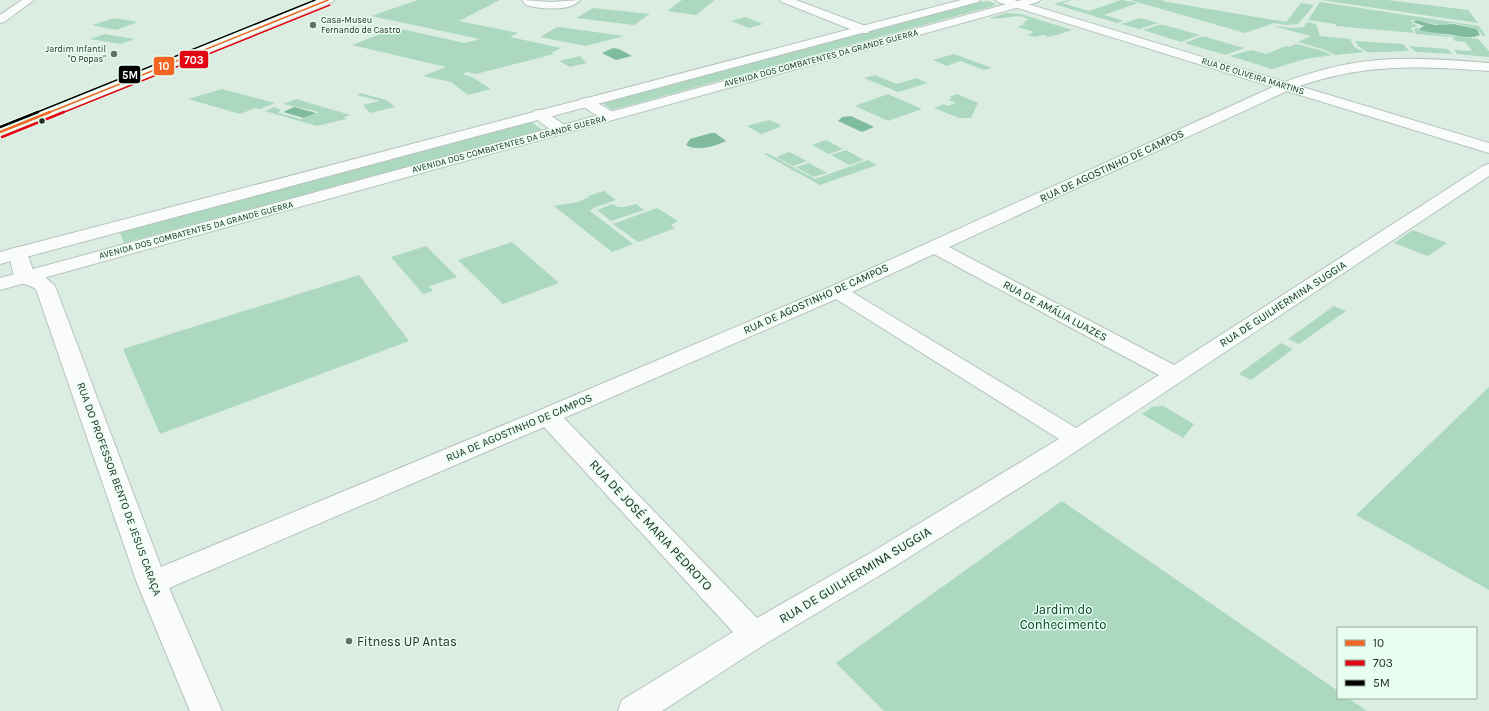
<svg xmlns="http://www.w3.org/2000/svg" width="1489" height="711" viewBox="0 0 1489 711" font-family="Karla,sans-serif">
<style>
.green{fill:#acd8c0}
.water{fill:#80bb9d}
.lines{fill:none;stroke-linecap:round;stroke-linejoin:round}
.minor-casing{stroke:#b6c3bc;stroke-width:2}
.major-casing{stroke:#b6c3bc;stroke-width:2}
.minor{fill:#fafcfb;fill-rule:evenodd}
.major{fill:#fafcfb;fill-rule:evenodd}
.bus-1-far1-casing{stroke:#e7fef0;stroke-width:3}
.bus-1-casing{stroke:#e7fef0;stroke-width:5}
.bus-2-far1-casing{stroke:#e7fef0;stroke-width:3}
.bus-2-casing{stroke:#e7fef0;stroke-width:5}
.bus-3-far1-casing{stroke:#e7fef0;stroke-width:3}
.bus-3-casing{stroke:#e7fef0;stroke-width:5}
.bus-1-far1{stroke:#f26522;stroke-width:1.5}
.bus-1{stroke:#f26522;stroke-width:2.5}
.bus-2-far1{stroke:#e30613;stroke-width:1.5}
.bus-2{stroke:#e30613;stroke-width:2.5}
.bus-3-far1{stroke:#000;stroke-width:1.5}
.bus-3{stroke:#000;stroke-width:2.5}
.poi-dot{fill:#637069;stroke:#e7fef0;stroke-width:1.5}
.bus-dot{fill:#232e28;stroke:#e7fef0;stroke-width:1.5}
.labels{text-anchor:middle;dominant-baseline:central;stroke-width:3;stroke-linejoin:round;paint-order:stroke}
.far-poi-label{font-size:9px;fill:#232e28;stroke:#e7fef0;text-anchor:start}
.far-street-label{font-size:9px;fill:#232e28;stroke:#e7fef0}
.street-label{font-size:11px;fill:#232e28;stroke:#e7fef0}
.near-street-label{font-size:13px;fill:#232e28;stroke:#e7fef0}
.near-park-label{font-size:13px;fill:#00432a;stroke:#e7fef0}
.near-poi-label{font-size:13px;fill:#232e28;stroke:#e7fef0;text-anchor:start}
.line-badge{stroke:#e7fef0;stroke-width:1.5}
.badge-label{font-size:11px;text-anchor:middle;font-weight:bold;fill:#fff}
</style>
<rect width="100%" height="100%" fill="#dbece2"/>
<path class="green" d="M418 0H500L459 21 518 33 510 37 561 48 551 53 554 54 476 74 467 72 462 74 472 77 491 89 468 95 451 82 423 76 446 67 352 45 396 28 465 43 480 39 371 16Z
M682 0H715L696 15 667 11Z
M1068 0H1072L1062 3 1089 11 1121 0 1138 3 1104 15 1124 21 1117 23 1054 4Z
M1130 0H1163L1162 1 1286 22 1301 3 1314 5 1298 24 1286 25 1274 23 1245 33Z
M1321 0H1387L1468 10 1478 23Z
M988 1 996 4 993 6 612 110 600 102 979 2Z
M1320 2 1479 26 1486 36 1482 35 1478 29 1454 23 1439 25 1416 20H1411L1412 23 1418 26 1411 28 1414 33 1336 26 1335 24 1308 20Z
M593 8 650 14 634 25 576 18Z
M1007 13 1021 14 1072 30 1050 37 1043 35 1035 37 1027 35 1034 32 1017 27 1025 24 1023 23 1026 22 1023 21 1029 20C1020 11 1001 21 990 18Z
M745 17 763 24 749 28 731 21Z
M114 18 138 22 116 30 92 25Z
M1140 18 1158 23 1139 29 1121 24Z
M1307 22 1316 24 1320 36 1350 39 1354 47 1364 52 1336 55 1322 49 1298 42 1311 36 1273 26 1293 28 1304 27Z
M1159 25H1164L1200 35 1181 42 1143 30Z
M557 27H559L624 36 586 46 540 37Z
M1417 28C1422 34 1467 37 1478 39L1489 51V57L1457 54 1454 50 1472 51 1465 42 1455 41 1453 37 1416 34 1414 29Z
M105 34 134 39 121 44 90 39Z
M1200 37H1206L1244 48 1225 55 1185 43Z
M1355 41 1403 44 1409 51C1402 51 1369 53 1367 52 1361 49 1358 46 1355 41Z
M1296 44 1320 50 1332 55 1305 59 1272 69 1230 56 1251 50 1266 54 1286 46 1289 47Z
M1409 46 1448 49 1452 54 1416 52Z
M954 54 992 68 984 70 960 61 947 66 933 60Z
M580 56 587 63 570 67 559 61Z
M875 75 897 84 916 78 928 83 898 92 864 78Z
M222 89 275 103 260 109 255 108 240 114 188 99Z
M360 93 386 100 395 107 370 113 363 105 380 101 357 95Z
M888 94 922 109 888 121 855 106Z
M957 94 978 103 971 118H959L934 108 944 104 948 106 956 103 949 100 952 98 949 97Z
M296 99 350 115 344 117 346 119 317 126 265 111 274 107 281 110 278 113 301 119 319 112 283 104Z
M769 120 779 124 780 127 761 134 747 126Z
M530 121 542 130 124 243 119 230Z
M826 140 843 149 829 154 812 145Z
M846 150 864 160 849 165 831 155Z
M789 152 807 161 793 166 776 157Z
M767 153 815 179 868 160 877 165 820 185 764 154Z
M809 163 827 173 813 177 796 167Z
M604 191 616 200 593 208 590 211 633 244 612 252 554 206 578 202 589 197 588 196Z
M613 204C619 210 629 206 636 204L644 210 611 221 597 210Z
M657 208 678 221 671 225 675 228 638 242 613 224Z
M1413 230 1447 243 1428 256 1394 243Z
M512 242 559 283 503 304 458 260Z
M426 246 457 277 429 286 433 291 423 294 391 257Z
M359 275 409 341 160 434 123 349Z
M1334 306 1346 311 1299 344 1288 339Z
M1281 343 1293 349 1251 380 1239 374Z
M1489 387V590L1356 515Z
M1163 406 1194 424 1183 438 1142 414 1152 407Z
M1062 501 1338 691V698H1348L1367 711H884L836 663Z"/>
<path class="water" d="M1416 20 1435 25 1454 24 1477 29 1480 35C1468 40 1457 35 1445 34 1437 33 1428 33 1420 30L1419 29 1424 26 1413 22Z
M613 48 619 49 632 56 616 60 602 53Z
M294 107 316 113 304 118 283 112Z
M851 116 874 127 862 132 838 121 842 117Z
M711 133H715L726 141C716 146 697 152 686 145L690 139Z"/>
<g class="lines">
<defs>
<path id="minor" d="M22 0H34L4 22 0 23V15Z
M522 0 552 2 580 0C570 12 540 9 526 5Z
M780 0H796L868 27 870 30 868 33H860L782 2Z
M996 0H1014L1285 82C1312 72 1340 64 1369 61 1409 56 1449 60 1489 63V71C1419 66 1367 63 1299 86L1489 143V153L1287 91 949 247 1174 365 1483 166 1489 164V176L1057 464 892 568 765 644 662 711H618L622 700 733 632 544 427 169 588 222 711H190L137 583 36 289C31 285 23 285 18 281 13 278 10 259 9 253L11 249 18 247 25 249 27 253 34 273 45 277 55 286 161 567 540 410 830 287 1273 87 998 2ZM934 254 1159 375 1076 428 852 292ZM836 299 1059 439 872 552 757 618 564 418Z
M586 98 591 99 614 113 616 116 614 119C602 122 591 111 581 105L579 102 581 99Z
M539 110 544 111 566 126 568 129 566 132C554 135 543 124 534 117L532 114 534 111Z"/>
<path id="major" d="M318 0H334L332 2 0 137V127Z
M961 0H980L978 2 0 264V252Z
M1022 0H1040L1038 2 0 290V278Z"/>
</defs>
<use href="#minor" class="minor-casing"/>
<use href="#major" class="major-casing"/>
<use href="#minor" class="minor"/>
<use href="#major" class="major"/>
<defs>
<path id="bus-1-far1" d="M48 113 328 0"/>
<path id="bus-1" d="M0 132 50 112"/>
<path id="bus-2-far1" d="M62 113 330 5"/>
<path id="bus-2" d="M2 137 64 112"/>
<path id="bus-3-far1" d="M35 113 315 0"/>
<path id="bus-3" d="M0 127 38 112"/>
</defs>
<use href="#bus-1-far1" class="bus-1-far1-casing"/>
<use href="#bus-1" class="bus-1-casing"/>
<use href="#bus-2-far1" class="bus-2-far1-casing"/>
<use href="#bus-2" class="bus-2-casing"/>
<use href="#bus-3-far1" class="bus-3-far1-casing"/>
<use href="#bus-3" class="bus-3-casing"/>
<use href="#bus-1-far1" class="bus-1-far1"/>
<use href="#bus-1" class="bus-1"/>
<use href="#bus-2-far1" class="bus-2-far1"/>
<use href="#bus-2" class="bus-2"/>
<use href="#bus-3-far1" class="bus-3-far1"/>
<use href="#bus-3" class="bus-3"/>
</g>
<g class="poi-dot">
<circle cx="313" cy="25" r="4"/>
<circle cx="114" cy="54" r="4"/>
<circle cx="349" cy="641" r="4"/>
</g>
<circle class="bus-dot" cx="42" cy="121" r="3.5"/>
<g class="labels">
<g class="far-poi-label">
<text x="321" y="20">Casa-Museu<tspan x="321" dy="10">Fernando de Castro</tspan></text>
<text x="106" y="49" text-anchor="end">Jardim Infantil<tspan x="106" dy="10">"O Popas"</tspan></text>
</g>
<g class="far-street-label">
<text transform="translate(821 58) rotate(-15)">AVENIDA DOS COMBATENTES DA GRANDE GUERRA</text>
<text transform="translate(1253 76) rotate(17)">RUA DE OLIVEIRA MARTINS</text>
<text transform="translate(509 144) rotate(-15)">AVENIDA DOS COMBATENTES DA GRANDE GUERRA</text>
<text transform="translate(196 230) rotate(-15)">AVENIDA DOS COMBATENTES DA GRANDE GUERRA</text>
</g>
<g class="street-label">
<text transform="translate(1112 166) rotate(-25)">RUA DE AGOSTINHO DE CAMPOS</text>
<text transform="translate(816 299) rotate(-24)">RUA DE AGOSTINHO DE CAMPOS</text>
<text transform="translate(1283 304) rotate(-33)">RUA DE GUILHERMINA SUGGIA</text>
<text transform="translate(1055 311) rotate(28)">RUA DE AMÁLIA LUAZES</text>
<text transform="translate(519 428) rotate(-23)">RUA DE AGOSTINHO DE CAMPOS</text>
<text transform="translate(119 489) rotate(70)">RUA DO PROFESSOR BENTO DE JESUS CARAÇA</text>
</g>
<g class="near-street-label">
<text transform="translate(651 525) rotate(47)">RUA DE JOSÉ MARIA PEDROTO</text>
<text transform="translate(855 575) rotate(-31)">RUA DE GUILHERMINA SUGGIA</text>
</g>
<g class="near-park-label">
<text x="1063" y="609">Jardim do<tspan x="1063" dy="15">Conhecimento</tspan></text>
</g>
<g class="near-poi-label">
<text x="357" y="641">Fitness UP Antas</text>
</g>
</g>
<g class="line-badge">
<rect x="179" y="50" width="30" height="19" rx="4" fill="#e30613"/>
<rect x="153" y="56" width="22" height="20" rx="4" fill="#f26522"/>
<rect x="118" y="65" width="23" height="19" rx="4" fill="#000"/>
</g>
<g class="badge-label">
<text x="194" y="64">703</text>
<text x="164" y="70">10</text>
<text x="130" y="79">5M</text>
</g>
<rect x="1337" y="627" width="140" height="72" fill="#e7fef0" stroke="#99aba0"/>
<rect x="1345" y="640" width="20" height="6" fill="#f26522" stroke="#99aba0"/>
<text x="1373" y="647" font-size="12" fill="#232e28">10</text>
<rect x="1345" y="660" width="20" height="6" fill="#e30613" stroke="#99aba0"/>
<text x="1373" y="667" font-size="12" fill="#232e28">703</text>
<rect x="1345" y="680" width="20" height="6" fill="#000000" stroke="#99aba0"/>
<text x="1373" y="687" font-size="12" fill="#232e28">5M</text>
</svg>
